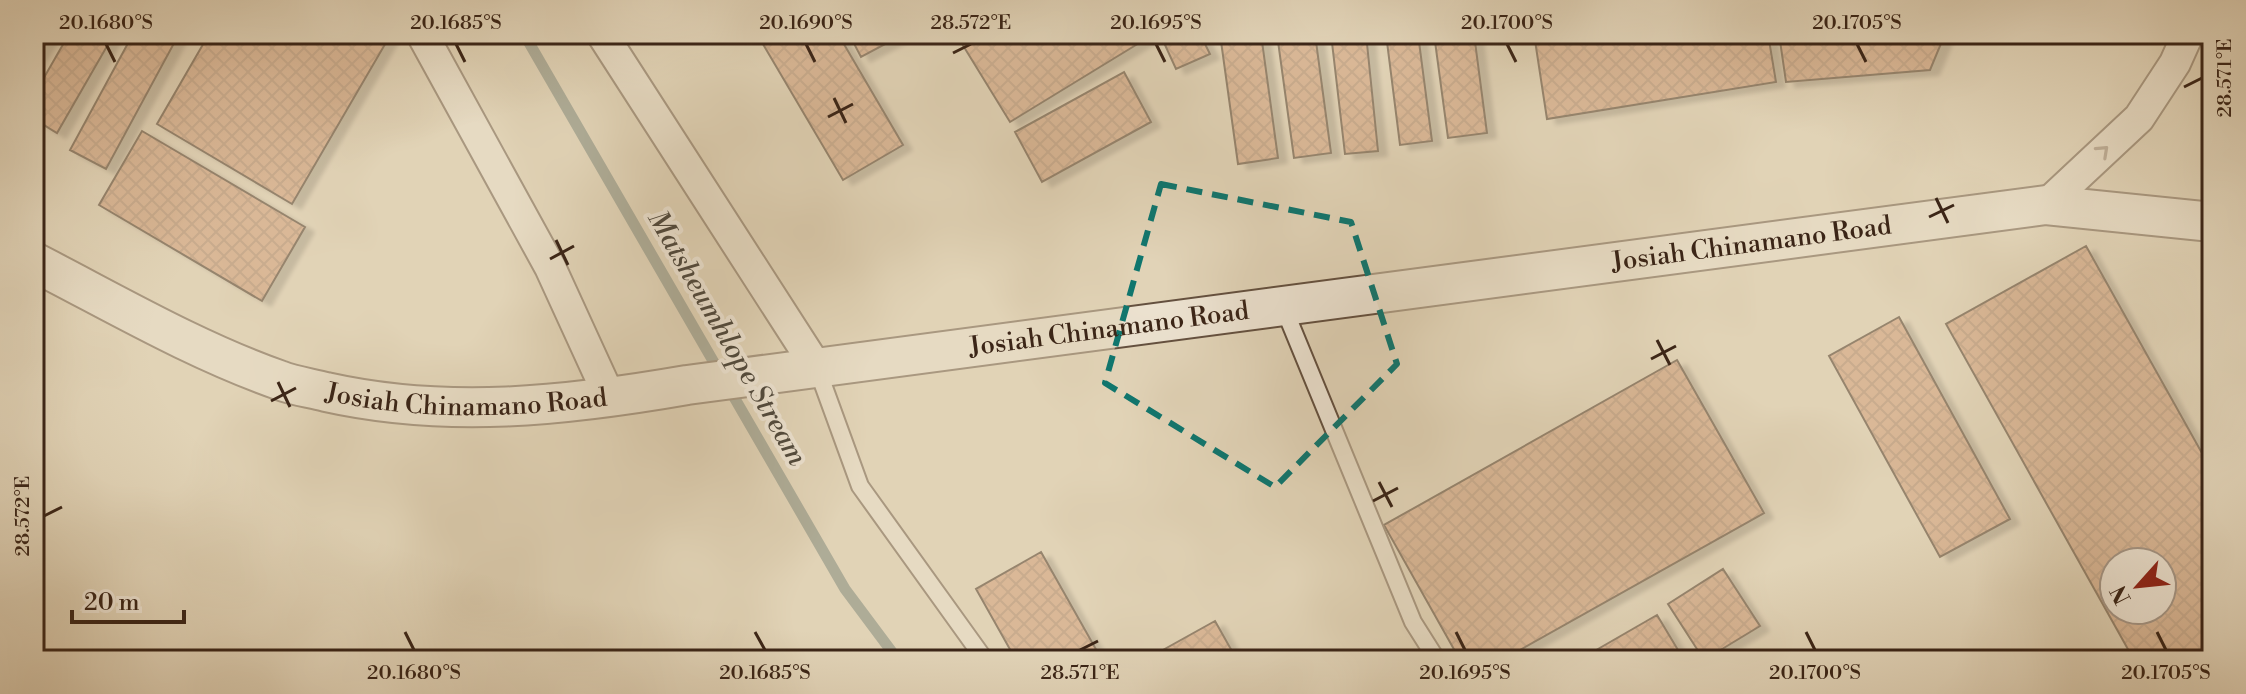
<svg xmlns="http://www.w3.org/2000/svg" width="2246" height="694" viewBox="0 0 2246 694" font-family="'Libre Bodoni',serif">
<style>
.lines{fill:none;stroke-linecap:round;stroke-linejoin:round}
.stream{stroke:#707d72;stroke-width:11}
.building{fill:url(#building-cross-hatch);stroke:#3b2517;stroke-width:2;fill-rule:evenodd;filter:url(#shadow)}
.service-casing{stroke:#64503f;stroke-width:20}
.minor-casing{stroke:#64503f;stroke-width:34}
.tertiary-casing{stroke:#64503f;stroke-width:42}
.service{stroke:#ece2d0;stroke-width:16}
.minor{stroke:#ece2d0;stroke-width:30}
.tertiary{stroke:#ece2d0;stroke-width:38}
.oneway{stroke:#948474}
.marked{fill:none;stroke:#0f766e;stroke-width:6;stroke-dasharray:16 10;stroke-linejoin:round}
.ticks{fill:none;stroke:#3b2517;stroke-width:3}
.labels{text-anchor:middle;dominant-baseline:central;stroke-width:8;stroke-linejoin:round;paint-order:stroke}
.street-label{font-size:26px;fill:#3b2517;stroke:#ece2d0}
.water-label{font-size:28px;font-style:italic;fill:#514a3d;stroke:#ece2d0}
.neatline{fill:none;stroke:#3b2517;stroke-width:3}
.ticks-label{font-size:20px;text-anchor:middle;fill:#3b2517}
</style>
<defs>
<pattern id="building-cross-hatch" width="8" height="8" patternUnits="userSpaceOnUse" patternTransform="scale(2)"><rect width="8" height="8" fill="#d19772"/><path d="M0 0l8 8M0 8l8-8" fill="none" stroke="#ab7b5d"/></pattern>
<filter id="shadow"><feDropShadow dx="9" dy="5" stdDeviation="2" flood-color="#0004"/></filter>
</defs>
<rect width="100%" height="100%" fill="#e1d3b7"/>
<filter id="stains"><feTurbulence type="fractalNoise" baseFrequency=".0025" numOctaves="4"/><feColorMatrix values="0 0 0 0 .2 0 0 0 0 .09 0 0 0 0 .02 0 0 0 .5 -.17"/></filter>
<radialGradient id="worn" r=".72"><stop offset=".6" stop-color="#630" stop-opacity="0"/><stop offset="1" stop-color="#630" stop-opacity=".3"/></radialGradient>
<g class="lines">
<path class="stream" d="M524 34 845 589 898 660"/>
</g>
<path class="building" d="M34 34H51L34 62Z
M69 34H114L57 133 34 119V95Z
M133 34H179L106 169 70 150Z
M209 34H391L292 204 157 124Z
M757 34H838L903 145 843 180Z
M849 34H904L861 57Z
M956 34H1147L1149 37 1010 122Z
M1160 34H1200L1210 54 1176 69Z
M1220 34H1261L1278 158 1238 164Z
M1277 34H1315L1331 153 1294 158Z
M1331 34H1366L1378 151 1345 154Z
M1386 34H1418L1432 141 1400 145Z
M1434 34H1474L1487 133 1448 138Z
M1534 34H1768L1776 82 1547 119Z
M1779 34H1945L1930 70 1786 82Z
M1124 72 1151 122 1042 182 1015 132Z
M142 131 305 227 262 301 99 205Z
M2086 246 2212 471V646L2187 660H2134L1946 324ZM2114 562H2162V610H2114Z
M1899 317 2010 519 1940 557 1829 356Z
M1677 360 1764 513 1502 660H1460L1384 525Z
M1041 552 1102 660H1016L976 589Z
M1723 569 1760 626 1704 660 1668 604Z
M1657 615 1684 660H1579Z
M1215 621 1237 660H1145Z"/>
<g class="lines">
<defs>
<path id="service" d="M1283 306 1413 622 1437 660
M817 368 860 486 985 660"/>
<path id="minor" d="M422 34 550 267 610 398
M602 34 817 368
M2046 205 2139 118 2175 63 2188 34"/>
<g id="tertiary">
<path id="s1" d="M34 262C114 303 194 350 279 380 294 386 311 388 326 392 447 419 566 406 687 385L2046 205 2212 222"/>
</g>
</defs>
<use href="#service" class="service-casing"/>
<use href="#minor" class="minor-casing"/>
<use href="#tertiary" class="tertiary-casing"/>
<use href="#service" class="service"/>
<use href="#minor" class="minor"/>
<use href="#tertiary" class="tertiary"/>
</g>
<defs><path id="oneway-chevron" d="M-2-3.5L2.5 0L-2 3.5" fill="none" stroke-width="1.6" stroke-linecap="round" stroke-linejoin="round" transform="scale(2)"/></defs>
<use class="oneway" href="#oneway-chevron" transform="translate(2103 151) rotate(-43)"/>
<path d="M0 0H2246V694H0ZM1161 184 1351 222 1397 364 1275 487 1105 383Z" fill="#e1d3b7" fill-opacity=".55" fill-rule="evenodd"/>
<path class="marked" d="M1161 184 1351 222 1397 364 1275 487 1105 383Z"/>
<path class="ticks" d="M106 44 115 62M456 44 465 62M806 44 815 62M1156 44 1165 62M1507 44 1516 62M1857 44 1866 62M953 53 971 44M2184 87 2202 78M834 98 846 123M828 117 853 104M1936 198 1948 223M1929 217 1954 205M556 240 568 265M550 259 574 246M1657 340 1670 365M1651 359 1676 346M278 382 290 407M271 401 296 388M1379 482 1392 507M1373 501 1398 488M44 516 62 507M405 632 414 650M755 632 765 650M1456 632 1465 650M1806 632 1815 650M2157 632 2166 650M1080 650 1098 641"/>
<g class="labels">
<g class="street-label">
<text stroke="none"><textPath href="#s1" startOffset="1758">Josiah Chinamano Road</textPath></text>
<text stroke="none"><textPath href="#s1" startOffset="1110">Josiah Chinamano Road</textPath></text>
<text stroke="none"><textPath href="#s1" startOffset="462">Josiah Chinamano Road</textPath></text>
</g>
<g class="water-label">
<text transform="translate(727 338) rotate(60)">Matsheumhlope Stream</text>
</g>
</g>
<rect width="2246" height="694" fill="none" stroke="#e1d3b7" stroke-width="88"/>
<g transform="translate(2138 586) rotate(243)"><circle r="38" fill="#ece2d0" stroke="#a59686" stroke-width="2"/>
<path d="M0-6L14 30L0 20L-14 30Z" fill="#8f2418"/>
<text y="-12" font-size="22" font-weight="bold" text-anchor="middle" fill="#3b2517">N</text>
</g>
<path d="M72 610v12h112v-12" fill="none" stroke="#3b2517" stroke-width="4"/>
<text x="84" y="610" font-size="24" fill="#3b2517" stroke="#ece2d0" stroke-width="6" paint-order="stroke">20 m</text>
<rect x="44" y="44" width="2158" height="606" class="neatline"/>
<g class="ticks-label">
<text x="106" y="29">20.1680°S</text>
<text x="456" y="29">20.1685°S</text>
<text x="806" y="29">20.1690°S</text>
<text x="971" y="29">28.572°E</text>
<text x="1156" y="29">20.1695°S</text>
<text x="1507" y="29">20.1700°S</text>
<text x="1857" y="29">20.1705°S</text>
<text transform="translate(2224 78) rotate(-90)" y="7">28.571°E</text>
<text transform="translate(22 516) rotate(-90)" y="7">28.572°E</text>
<text x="414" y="679">20.1680°S</text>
<text x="765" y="679">20.1685°S</text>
<text x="1080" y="679">28.571°E</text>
<text x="1465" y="679">20.1695°S</text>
<text x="1815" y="679">20.1700°S</text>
<text x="2166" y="679">20.1705°S</text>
</g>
<rect width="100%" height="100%" filter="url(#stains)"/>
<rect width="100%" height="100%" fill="url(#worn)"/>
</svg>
